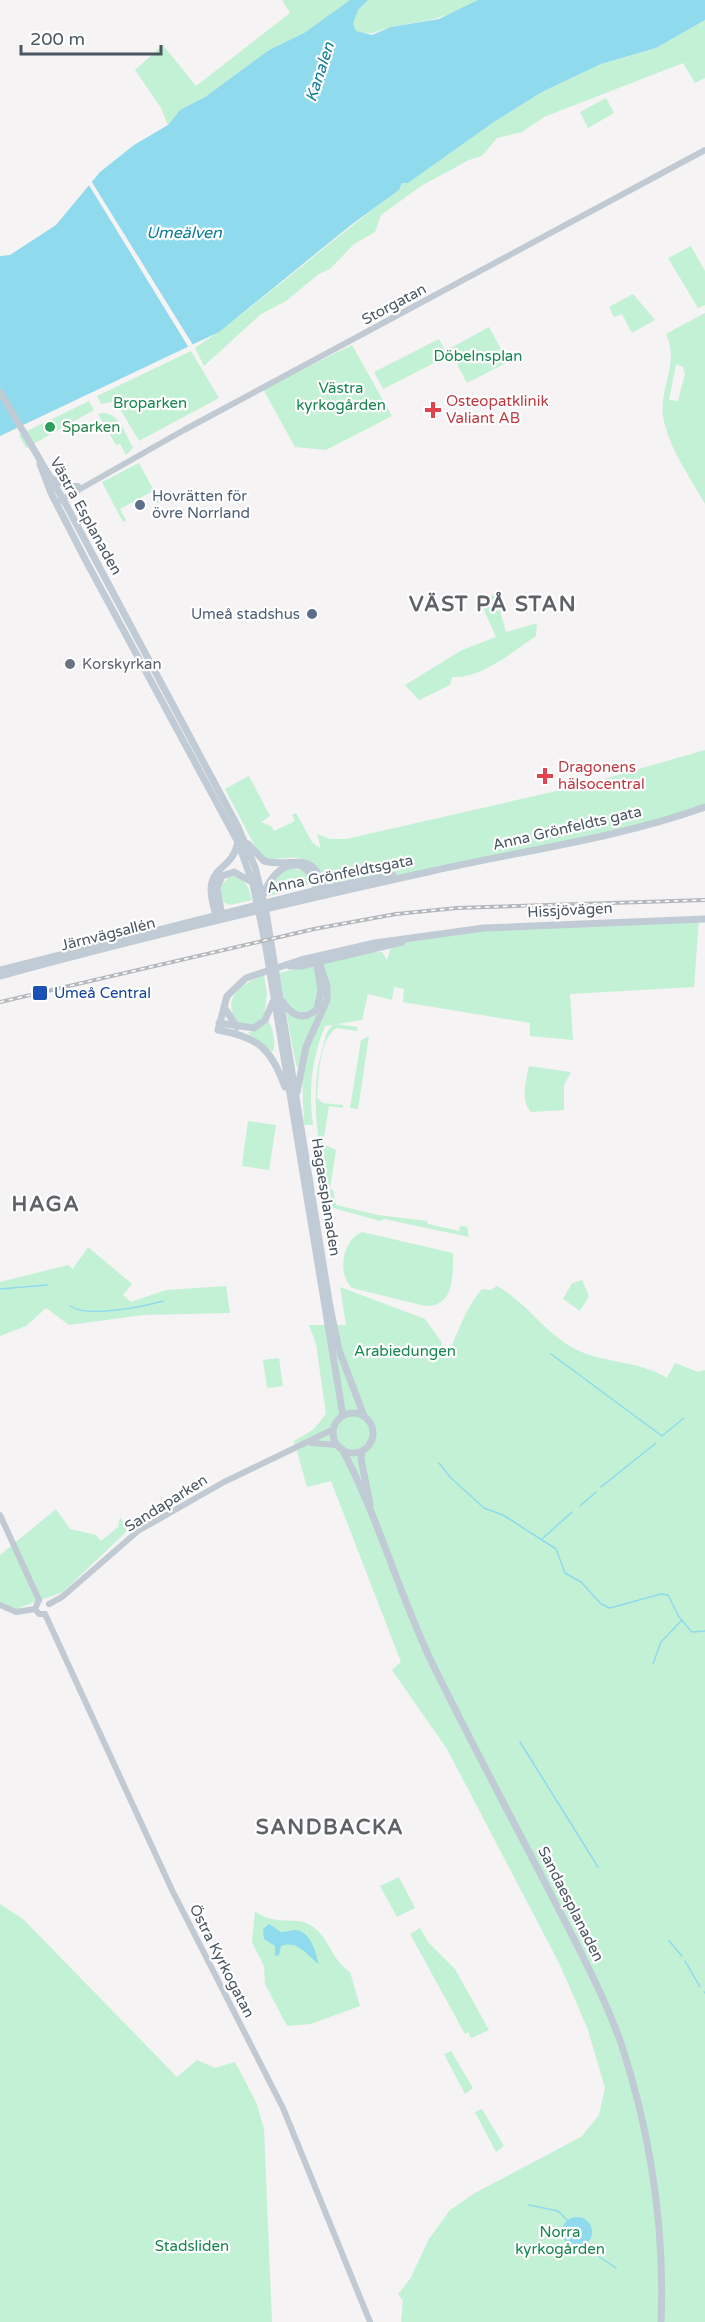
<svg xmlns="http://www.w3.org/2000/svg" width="705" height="2322" viewBox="0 0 705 2322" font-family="'Varela Round',sans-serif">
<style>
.green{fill:#c3f1d5;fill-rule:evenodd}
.water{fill:#90daee}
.pier{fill:#f5f3f3}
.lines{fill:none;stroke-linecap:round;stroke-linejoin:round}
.stream{stroke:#90daee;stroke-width:1.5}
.tertiary{stroke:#c1cad2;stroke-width:6}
.secondary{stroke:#c1cbd6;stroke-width:7}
.rail-casing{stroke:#b5b8bd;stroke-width:4}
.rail{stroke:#fff;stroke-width:1.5;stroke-dasharray:4.5;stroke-linecap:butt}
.health-dot{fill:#e0444e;stroke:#fff;stroke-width:2}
.leisure-dot{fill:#2e9e5b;stroke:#fff;stroke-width:2}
.service-dot{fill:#5c6f8a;stroke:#fff;stroke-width:2}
.worship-dot{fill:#6b7280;stroke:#fff;stroke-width:2}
.transit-dot{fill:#1a4fb4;stroke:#fff;stroke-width:2}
.labels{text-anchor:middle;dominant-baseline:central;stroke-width:4.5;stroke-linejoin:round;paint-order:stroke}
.street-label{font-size:15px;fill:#4a5661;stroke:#fff}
.park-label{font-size:15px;fill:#17864f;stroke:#fff}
.health-label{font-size:15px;fill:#be3a42;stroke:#fff;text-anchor:start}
.leisure-label{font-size:15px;fill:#27864d;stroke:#fff;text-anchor:start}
.service-label{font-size:15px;fill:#4e5e75;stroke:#fff;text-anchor:start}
.worship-label{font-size:15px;fill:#5b616d;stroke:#fff;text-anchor:start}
.transit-label{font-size:15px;fill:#164399;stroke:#fff;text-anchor:start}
.water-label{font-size:16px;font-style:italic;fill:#0c7c9b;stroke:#fff}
.district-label{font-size:21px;font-weight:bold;letter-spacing:1.5px;fill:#5f6368;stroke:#fff}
</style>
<rect width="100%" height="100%" fill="#f5f3f3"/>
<path class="green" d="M282 0H350L304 33 269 50 205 97 180 110 168 125 161 108 135 70 163 45 196 86 290 13Z
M368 0H478C445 20 427 20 392 27 377 30 371 37 356 31L353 24 358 10Z
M705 20V78L695 83 683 63 544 117 522 132 497 138 482 156 469 160 421 186 381 215 375 232 354 244 330 269 319 274 286 301 261 314 204 366 195 348C265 300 329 241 399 190L402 183H408L494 122 542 92 601 64 656 48Z
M606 98 614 113 588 128 580 112Z
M691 246 705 271V305L698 308 668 258Z
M633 294 655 320 632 333 622 314 614 317 609 307Z
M705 313V504C690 477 668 447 663 416 659 388 680 363 666 334ZM676 364 683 367 685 374 678 401 669 400Z
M489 327 508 362 467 383 449 349Z
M439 339 448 356 383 389 374 372Z
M352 345 392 416 326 450 295 447 263 389Z
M191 351 219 398 139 441 119 407 111 402 101 404 97 396Z
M89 401 94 410 26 448 19 435Z
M102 413C120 413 125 434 133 448L126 455 120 444 116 445 98 414Z
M139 463 160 502 157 503 151 492 120 509 126 520 123 522 102 482Z
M495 594 506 632 537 623 536 636C512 652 481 679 452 677L450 685 419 700 405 685 462 650 496 637 480 601Z
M705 750V807L666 819 435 870 335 886 333 881C320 879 316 863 302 859 291 855 276 861 264 858L258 852 225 789 249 776 270 816 261 822 271 826 274 831 295 821 292 815 296 813 312 842 321 849 317 834 330 839H346L583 785Z
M292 868 305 872 310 877 307 886 269 896C268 882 279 872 292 868Z
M230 876C245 875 249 888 252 900L230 905 223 902 220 887Z
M699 919 694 987 570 994 573 1040 530 1036V1023L403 1002 404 989 394 987 392 1000 368 994 362 1020 325 1026C312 1058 308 1091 313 1125H304L302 1076 296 1065 279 973 370 951 382 952 387 960 392 944 443 933Z
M264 975 267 995 264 1016 252 1026 237 1023C221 997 241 984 264 975Z
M268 1021C273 1027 277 1045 272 1052L248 1033 261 1027Z
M335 1024 358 1027 357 1031 336 1028C318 1042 319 1077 317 1098L323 1103 343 1105V1108L329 1106 323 1144 336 1150 330 1189 333 1190 336 1205 378 1215 427 1221 428 1224 459 1231 460 1226 467 1227 469 1237 384 1219 380 1221 330 1207C321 1155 307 1099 323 1047 325 1038 326 1029 335 1024Z
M369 1036 358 1109 350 1108 361 1040Z
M529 1066 571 1072 564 1085V1110L531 1112C520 1100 526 1081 529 1066Z
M248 1121 276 1125 269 1170 242 1166Z
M362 1232 453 1253C453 1274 455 1307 425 1306L352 1288C337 1274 342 1240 362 1232Z
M88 1247 132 1284 123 1295 131 1302 166 1290 226 1286 230 1313 143 1315 69 1325 46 1308 26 1326 0 1336V1282L68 1265 73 1269Z
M582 1280 589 1296 580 1311 563 1299 572 1283Z
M497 1286C527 1303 544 1332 573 1348 603 1364 639 1360 667 1378L675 1363 698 1372 705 1370V2322H401L403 2301 398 2294 410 2279 429 2239 450 2210 475 2193 581 2137 599 2115 605 2088 587 2027 559 1963 447 1749 392 1670 401 1662 331 1481 307 1487 294 1441 314 1429 326 1414 316 1344 309 1325H346L340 1287 425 1319 441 1341 446 1358C458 1334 464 1310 482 1289L491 1290Z
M279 1358 283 1386 267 1388 263 1360Z
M56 1509 70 1529 96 1535 101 1541 118 1527 120 1517 127 1531 63 1592 21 1607 16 1612 0 1605V1555Z
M399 1877 415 1908 397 1917 380 1886Z
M0 1904 23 1919 177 2077 197 2060 215 2068 235 2062 257 2104 264 2129 272 2322H0Z
M255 1911C274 1927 296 1915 312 1926 329 1937 332 1961 350 1972L360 2006 311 2024 287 2026 265 1984 264 1966 252 1942Z
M420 1928 428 1942 455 1969 489 2030 471 2038 468 2032 465 2034 410 1934Z
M451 2051 473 2088 465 2094 444 2054Z
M482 2109 504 2146 496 2152 475 2112Z"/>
<path class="water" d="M350 0H368L358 10 353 24 356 31 372 35 391 27 439 19 478 0H705V20L656 48 601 64 542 92 494 122 408 183H402L399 190 351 225 219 332 0 436V256L10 255 56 225 100 172 134 145 168 125 180 110 205 97 269 50 304 33Z
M269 1924 281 1932C286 1932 291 1930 296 1930 312 1932 316 1955 319 1964 308 1957 298 1939 281 1946L279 1955 275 1956V1946L264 1939 263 1929Z
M562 2232a15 15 0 1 1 30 0a15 15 0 1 1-30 0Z"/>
<path class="pier" d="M90 179 193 345 189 348 87 182Z"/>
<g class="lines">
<path class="stream" d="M0 1289 47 1285
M70 1306C88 1318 142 1307 163 1301
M551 1354 662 1436 684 1418
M439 1463 450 1477 484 1508 503 1515 556 1549 565 1573 581 1582 601 1604 610 1608 661 1594 668 1595 679 1617 692 1632 705 1631
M601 1487 656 1443
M580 1506 596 1492
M542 1539 572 1512
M653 1664 661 1642 682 1620
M520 1742 598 1867
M669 1941 682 1956
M685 1961 700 1987
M704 1992 705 1993
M529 2205 558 2211 568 2221
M586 2244 592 2252 616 2268"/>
<path class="tertiary" d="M52 478 65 486H78
M59 501 184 430 705 150
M312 1443 337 1445
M0 1515 39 1600
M39 1600 35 1609 39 1614H45
M49 1604 62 1597 138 1531 224 1482 334 1429
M0 1605 16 1612 35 1609
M45 1614 172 1890 283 2108 370 2322"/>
<path class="secondary" d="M0 392 63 499 238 827 255 867 266 912 330 1307 339 1350 364 1416
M40 464 51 493 86 561 238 842 253 884 265 942 343 1416
M248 844 264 861C294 869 314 846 325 893
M263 896C274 861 310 850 317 893
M222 916 217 888 222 876 234 872 252 882
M216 917C214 906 209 893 212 882 217 865 233 866 238 842
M290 966H301L402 942
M0 970 317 890 393 875
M0 976C143 937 287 903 432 871 521 851 619 838 705 807
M282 1001C291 1015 303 1022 317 1009L321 990 316 960
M224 1007 237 1027
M219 1023 254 1028 265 1020 273 1002
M285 1087C271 1048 258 1037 218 1030L227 996 246 978 301 960 375 943 484 928 705 919
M297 1092 306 1047 327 1000V986L318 958
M333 1433a20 20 0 1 1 40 0a20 20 0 1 1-40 0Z
M342 1449C380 1520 400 1599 436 1671 475 1750 517 1828 557 1906 580 1951 604 1996 621 2043 651 2135 665 2226 661 2322
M362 1451 361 1459 370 1504"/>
<defs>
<path id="rail" d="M0 1002 314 929 396 914 457 908 705 900"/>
</defs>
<use href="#rail" class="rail-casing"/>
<use href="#rail" class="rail"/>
</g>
<g class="health-dot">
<path d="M430 401h6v6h6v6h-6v6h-6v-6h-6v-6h6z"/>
<path d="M542 767h6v6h6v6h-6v6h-6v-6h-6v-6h6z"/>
</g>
<circle class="leisure-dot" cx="50" cy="427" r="6"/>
<g class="service-dot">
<circle cx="140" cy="505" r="6"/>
<circle cx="312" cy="614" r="6"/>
</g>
<circle class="worship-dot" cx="70" cy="664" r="6"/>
<rect class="transit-dot" x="32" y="985" width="16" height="16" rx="3"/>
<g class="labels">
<g class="street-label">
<text transform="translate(394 304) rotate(-28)">Storgatan</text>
<text transform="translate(86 516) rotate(61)">Västra Esplanaden</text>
<text transform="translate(567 828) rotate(-13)">Anna Grönfeldts gata</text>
<text transform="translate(340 874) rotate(-11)">Anna Grönfeldtsgata</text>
<text transform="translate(570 910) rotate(-3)">Hissjövägen</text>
<text transform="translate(108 934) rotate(-14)">Järnvägsallén</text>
<text transform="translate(326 1197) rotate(81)">Hagaesplanaden</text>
<text transform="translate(166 1503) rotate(-32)">Sandaparken</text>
<text transform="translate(571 1904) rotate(63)">Sandaesplanaden</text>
<text transform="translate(222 1961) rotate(63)">Östra Kyrkogatan</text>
</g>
<g class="park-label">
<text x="478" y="356">Döbelnsplan</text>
<text x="341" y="388">Västra<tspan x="341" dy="17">kyrkogården</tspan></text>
<text x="150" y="403">Broparken</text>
<text x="405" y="1351">Arabiedungen</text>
<text x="560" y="2232">Norra<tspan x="560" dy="17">kyrkogården</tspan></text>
<text x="192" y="2246">Stadsliden</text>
</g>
<g class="health-label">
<text x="446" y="401">Osteopatklinik<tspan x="446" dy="17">Valiant AB</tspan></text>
<text x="558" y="767">Dragonens<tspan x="558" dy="17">hälsocentral</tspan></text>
</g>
<g class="leisure-label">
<text x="62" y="427">Sparken</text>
</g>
<g class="service-label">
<text x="152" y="496">Hovrätten för<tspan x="152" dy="17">övre Norrland</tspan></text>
<text x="300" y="614" text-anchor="end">Umeå stadshus</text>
</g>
<g class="worship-label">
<text x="82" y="664">Korskyrkan</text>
</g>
<g class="transit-label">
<text x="54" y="993">Umeå Central</text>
</g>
<g class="water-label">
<text transform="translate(320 72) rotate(-72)">Kanalen</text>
<text x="184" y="233">Umeälven</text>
</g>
<g class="district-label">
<text x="493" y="604">VÄST PÅ STAN</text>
<text x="46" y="1204">HAGA</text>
<text x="330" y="1827">SANDBACKA</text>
</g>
</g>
<path d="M21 45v9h140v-9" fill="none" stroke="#4a5661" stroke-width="3"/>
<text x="30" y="45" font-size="18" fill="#4a5661" stroke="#ffffff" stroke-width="4.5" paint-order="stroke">200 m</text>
</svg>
